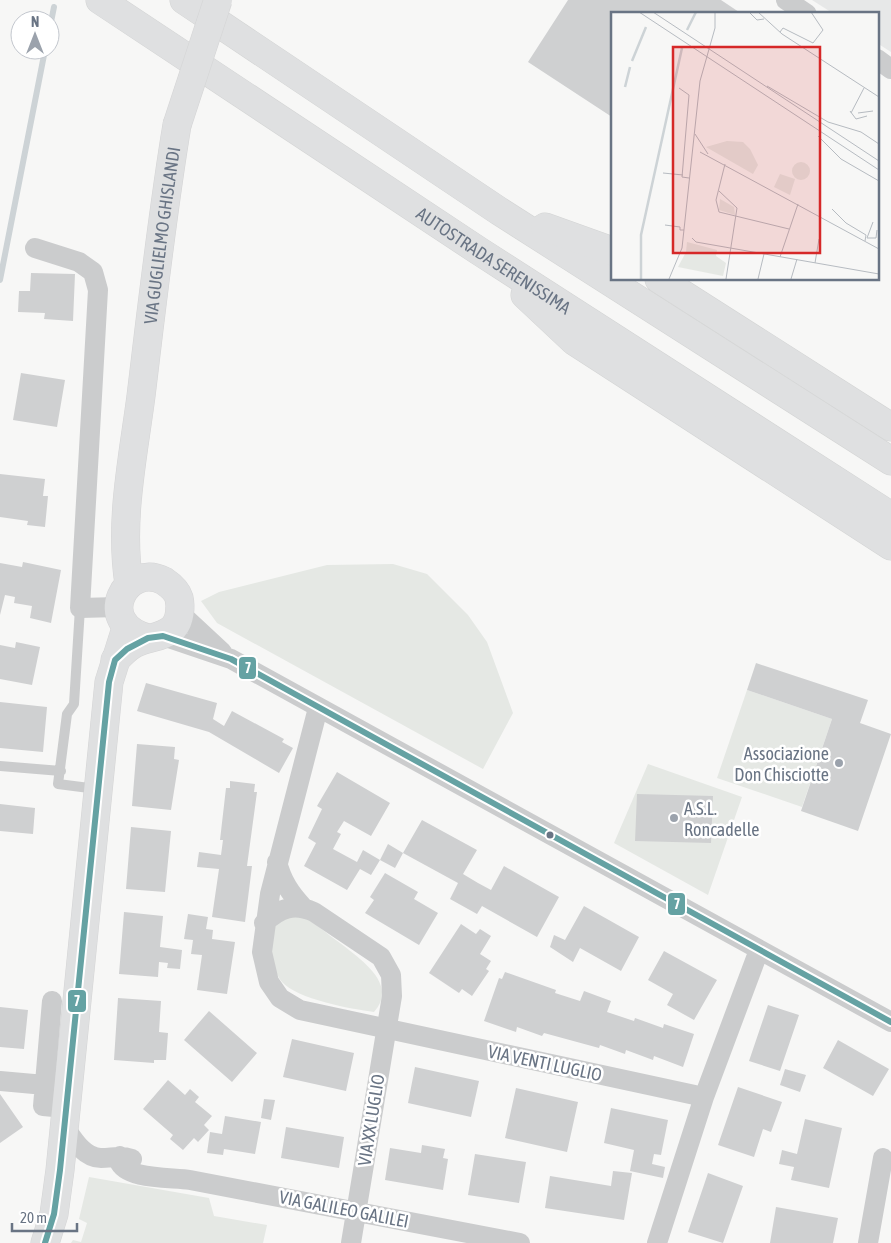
<svg xmlns="http://www.w3.org/2000/svg" width="891" height="1243" viewBox="0 0 891 1243" font-family="'Asap Condensed',sans-serif">
<style>
.built{fill:#e7e8e8}
.green{fill:#e5e8e4}
.lines{fill:none;stroke-linecap:round;stroke-linejoin:round}
.stream{stroke:#cdd3d6;stroke-width:6}
.building{fill:#cfd0d1}
.secondary-casing{stroke:#d4d4d5;stroke-width:29}
.highway-casing{stroke:#d3d4d4;stroke-width:29}
.lane{stroke:#cbcccd;stroke-width:10}
.street{stroke:#cbcccd;stroke-width:20}
.secondary{stroke:#dfe0e1;stroke-width:28}
.highway{stroke:#dfe0e1;stroke-width:28}
.secondary-bridge-casing{stroke:#d4d4d5;stroke-width:29;stroke-linecap:butt}
.secondary-bridge{stroke:#dfe0e1;stroke-width:28}
.bus-1-casing{stroke:#fff;stroke-width:10}
.bus-1{stroke:#65a2a3;stroke-width:6}
.poi-dot{fill:#9ba2ac;stroke:#fff;stroke-width:2}
.bus-dot{fill:#697484;stroke:#fff;stroke-width:2}
.labels{text-anchor:middle;dominant-baseline:central;stroke-width:5;stroke-linejoin:round;paint-order:stroke}
.street-label{font-size:18px;fill:#697484;stroke:#fff}
.poi-label{font-size:18px;fill:#697484;stroke:#fff;text-anchor:end}
.inset-river{fill:none;stroke:#cdd3d6;stroke-width:2.5}
.inset-road{fill:none;stroke:#b6bbc1;stroke-width:1}
.view{fill:#d62828;fill-opacity:0.15;stroke:#d62828;stroke-width:2.5}
.inset-edge{fill:none;stroke:#697484;stroke-width:2.5}
.line-badge{stroke:#fff;stroke-width:2}
.badge-label{font-size:14px;text-anchor:middle;font-weight:bold;fill:#fff}
</style>
<rect width="100%" height="100%" fill="#f7f7f6"/>
<path class="built" d="M812 0H891V52L877 43V14H834Z"/>
<path class="green" d="M393 564 427 574 468 615 487 642 513 713 483 769 217 623 201 601 219 592 327 565Z
M747 690 832 719 802 807 717 778Z
M648 764 742 797 708 895 614 843Z
M299 914C314 922 326 933 340 943 360 959 399 984 374 1012 351 1009 297 999 282 982 271 969 268 941 275 926 280 917 290 915 299 914Z
M89 1177 209 1198 214 1216 267 1225 263 1243H71L73 1240 81 1242 87 1223 79 1219Z"/>
<g class="lines">
<path class="stream" d="M50 27 54 7
M0 280 45 50"/>
</g>
<path class="building" d="M568 0H721L742 14H612V117L528 62Z
M31 273 75 274 73 321 44 319 45 313 18 312 19 291H30Z
M21 373 65 380 57 427 13 420Z
M0 474 45 479 43 496H48L45 527 27 525 28 521 0 517Z
M23 562 61 570 51 623 30 618 32 606 14 603 15 597 5 595 0 615V563L22 567Z
M16 642 40 647 32 685 0 679V645L15 648Z
M756 663 868 700 860 723 891 734 858 831 801 811 832 719 747 690Z
M146 683 217 703 213 719 224 726 232 711 284 739 282 742 293 748 279 773 209 732 137 711Z
M0 702 47 707 43 752 0 748Z
M137 744 175 747 174 759 179 760 171 810 132 806Z
M337 772 390 803 371 836 344 821 337 832 341 834 333 849 357 862 363 850 380 860 371 875 360 869 347 890 304 866 316 843 308 838 322 809 317 806Z
M230 781 255 784 254 792H257L247 866H252L245 922 212 917 219 869 197 867 199 852 221 855 223 840H220L226 788H230Z
M637 794 713 796 711 843 635 841Z
M0 804 35 808 33 834 0 831Z
M422 820 477 850 463 874 478 883 491 890 504 866 559 897 537 937 482 906 477 914 450 899 458 883 403 853Z
M131 827 171 831 165 892 126 889Z
M388 844 403 853 395 868 380 860Z
M385 873 418 892 414 899 438 913 419 945 365 913 374 900 370 897Z
M584 906 639 937 621 971 580 948 573 962 550 947 554 935 565 940Z
M124 912 163 916 160 947 182 950 180 969 167 968 168 963 159 962 158 977 119 974Z
M188 914 208 917 206 929 213 930 212 939 235 942 227 994 197 990 202 955 191 954 193 940 184 939Z
M461 924 476 934 480 929 491 936 480 954 491 961 486 969 489 971 472 996 462 989 459 993 429 973Z
M664 951 717 980 694 1020 667 1005 673 994 648 980Z
M505 972 556 990 555 993 580 1001 584 991 611 1001 607 1012 634 1021 635 1018 663 1028 664 1024 694 1034 683 1067 654 1056 653 1060 626 1050 625 1054 600 1045 599 1048 544 1033 542 1036 517 1027 516 1032 484 1021 499 978 502 979Z
M118 998 161 1001 159 1032 168 1033 166 1060H154V1063L114 1060Z
M768 1005 799 1015 780 1071 749 1061Z
M0 1007 28 1010 24 1049 0 1047Z
M209 1011 257 1053 232 1082 184 1040Z
M292 1039 354 1053 346 1091 283 1077Z
M838 1040 889 1069 873 1096 823 1068Z
M415 1067 479 1081 471 1117 408 1103Z
M785 1069 806 1075 800 1092 780 1085Z
M168 1080 185 1095 190 1089 199 1097 195 1102 212 1116 204 1125 209 1130 198 1142 194 1138 183 1150 170 1139 173 1135 143 1109Z
M738 1087 782 1102 771 1132 763 1129 754 1157 718 1145Z
M516 1088 578 1102 567 1152 505 1138Z
M0 1094 23 1127 0 1143Z
M264 1099 275 1100 271 1120 261 1118Z
M611 1108 668 1120 661 1155 654 1154 652 1164 665 1167 663 1178 630 1171 634 1150 604 1143Z
M225 1116 261 1122 255 1154 224 1149 223 1155 207 1153 210 1132 222 1134Z
M805 1119 842 1128 829 1188 791 1180 794 1167 779 1164 782 1150 797 1154Z
M286 1127 344 1137 339 1168 281 1158Z
M422 1145 445 1149 443 1158 448 1159 443 1190 385 1180 390 1148 421 1153Z
M475 1154 526 1162 519 1203 468 1195Z
M613 1171 632 1173 624 1220 545 1208 550 1176 611 1186Z
M708 1173 743 1186 723 1243 688 1232Z
M776 1207 838 1218 833 1243H770Z"/>
<g class="lines">
<defs>
<g id="secondary">
<path id="s1" d="M129 584C119 521 133 458 141 396 152 305 162 215 177 125"/>
<path d="M115 660C122 654 127 647 136 643 148 637 164 638 174 627 180 620 181 607 179 598 177 591 170 585 164 581 126 561 93 623 148 638"/>
<path d="M45 1243 54 1214 60 1170 109 682 126 628"/>
</g>
<g id="highway">
<path id="s2" d="M100 0 479 251 891 516"/>
<path d="M184 0 499 211 891 461"/>
<path d="M545 227 612 251"/>
<path d="M659 279 891 427"/>
<path d="M525 295 574 341 891 546"/>
</g>
</defs>
<use href="#secondary" class="secondary-casing"/>
<use href="#highway" class="highway-casing"/>
<path class="lane" d="M80 608 74 704 67 714 58 784 97 789
M0 766 61 771"/>
<path class="street" d="M786 0 807 14
M877 59 891 69
M35 248 79 262 93 272 98 290 80 608 118 607
M180 613 222 652
M163 636 231 659 891 1022
M318 708 270 894 262 952 269 982 280 998 300 1010 704 1097
M277 862C282 881 290 893 303 907
M264 923C280 908 294 903 314 912L381 957 391 975 392 996 351 1243
M52 1001 43 1106 66 1108
M0 1081 45 1085
M64 1126C73 1139 84 1158 101 1158 113 1158 120 1155 132 1159
M120 1156 119 1161C126 1180 172 1177 190 1180L520 1243
M657 1243 704 1097 759 950
M868 1243 883 1158"/>
<use href="#secondary" class="secondary"/>
<use href="#highway" class="highway"/>
<defs>
<path id="secondary-bridge" d="M177 125 218 0"/>
</defs>
<use href="#secondary-bridge" class="secondary-bridge-casing"/>
<use href="#secondary-bridge" class="secondary-bridge"/>
<defs>
<path id="bus-1" d="M45 1243 54 1214 60 1170 109 682 115 660 127 649 148 638 163 636 231 659 891 1022"/>
</defs>
<use href="#bus-1" class="bus-1-casing"/>
<use href="#bus-1" class="bus-1"/>
</g>
<g class="poi-dot">
<circle cx="839" cy="763" r="5"/>
<circle cx="674" cy="818" r="5"/>
</g>
<circle class="bus-dot" cx="550" cy="835" r="4.5"/>
<g class="labels">
<g class="street-label">
<text stroke="none"><textPath href="#s1" startOffset="351">VIA GUGLIELMO GHISLANDI</textPath></text>
<text stroke="none"><textPath href="#s2" startOffset="472">AUTOSTRADA SERENISSIMA</textPath></text>
<text transform="translate(545 1063) rotate(12)">VIA VENTI LUGLIO</text>
<text transform="translate(371 1120) rotate(-81)">VIA XX LUGLIO</text>
<text transform="translate(344 1209) rotate(11)">VIA GALILEO GALILEI</text>
</g>
<g class="poi-label">
<text x="829" y="753">Associazione<tspan x="829" dy="21">Don Chisciotte</tspan></text>
<text x="684" y="808" text-anchor="start">A.S.L.<tspan x="684" dy="21">Roncadelle</tspan></text>
</g>
</g>
<g transform="translate(611 12)">
<rect width="268" height="268" fill="#f7f7f6"/>
<path d="M116 129 132 130 139 137 147 153 142 162 95 135ZM181 159a9 9 0 1 1 18 0a9 9 0 1 1-18 0ZM169 162 184 167 179 183 163 175ZM109 187 123 195 124 203 108 198ZM76 230 106 238 105 244 115 251 112 264 67 255 75 240Z" fill="#e5e8e4"/>
<path class="inset-river" d="M76 18 85 0M21 49 35 15M14 75 19 55M30 267V223L71 36"/>
<path class="inset-road" d="M28 0 268 158M42 0 268 149M138 0 146 8 153 7M147 0 171 22 268 85M169 20 172 16 202 31 212 18 200 0M156 74 217 110 250 120M68 76 78 83 71 165 78 166M239 99 245 107 256 104M240 101 253 76M247 101 262 99M250 120 268 132M84 122 97 142M207 124 230 147M89 140 268 237M230 147 268 169M114 152 105 188 108 200 178 217M52 161 72 163M108 179 126 196 115 267M221 197 235 211 255 223 254 229M262 210 256 226H265L266 218M54 213 69 215V218H73M81 226 85 230 268 262M169 245 187 192M204 251 208 227M58 267 71 236 89 69 104 16V0M147 267 153 242M180 267 186 247"/>
<path class="view" d="M62 35H209V241H62Z"/>
<rect width="268" height="268" class="inset-edge"/>
</g>
<g class="line-badge">
<rect x="238" y="656" width="19" height="24" rx="5" fill="#65a2a3"/>
<rect x="667" y="892" width="19" height="24" rx="5" fill="#65a2a3"/>
<rect x="67" y="989" width="20" height="24" rx="5" fill="#65a2a3"/>
</g>
<g class="badge-label">
<text x="248" y="673">7</text>
<text x="677" y="909">7</text>
<text x="77" y="1006">7</text>
</g>
<g transform="translate(35 35)"><circle r="24" fill="#ffffff" stroke="#c3c7ce"/>
<path d="M0-4L9 19L0 12L-9 19Z" fill="#9ba2ac"/>
<text y="-8" font-size="14" font-weight="bold" text-anchor="middle" fill="#697484">N</text>
</g>
<path d="M12 1223v8h65v-8" fill="none" stroke="#697484" stroke-width="2.5"/>
<text x="20" y="1223" font-size="15" fill="#697484" stroke="#ffffff" stroke-width="4" paint-order="stroke">20 m</text>
</svg>
